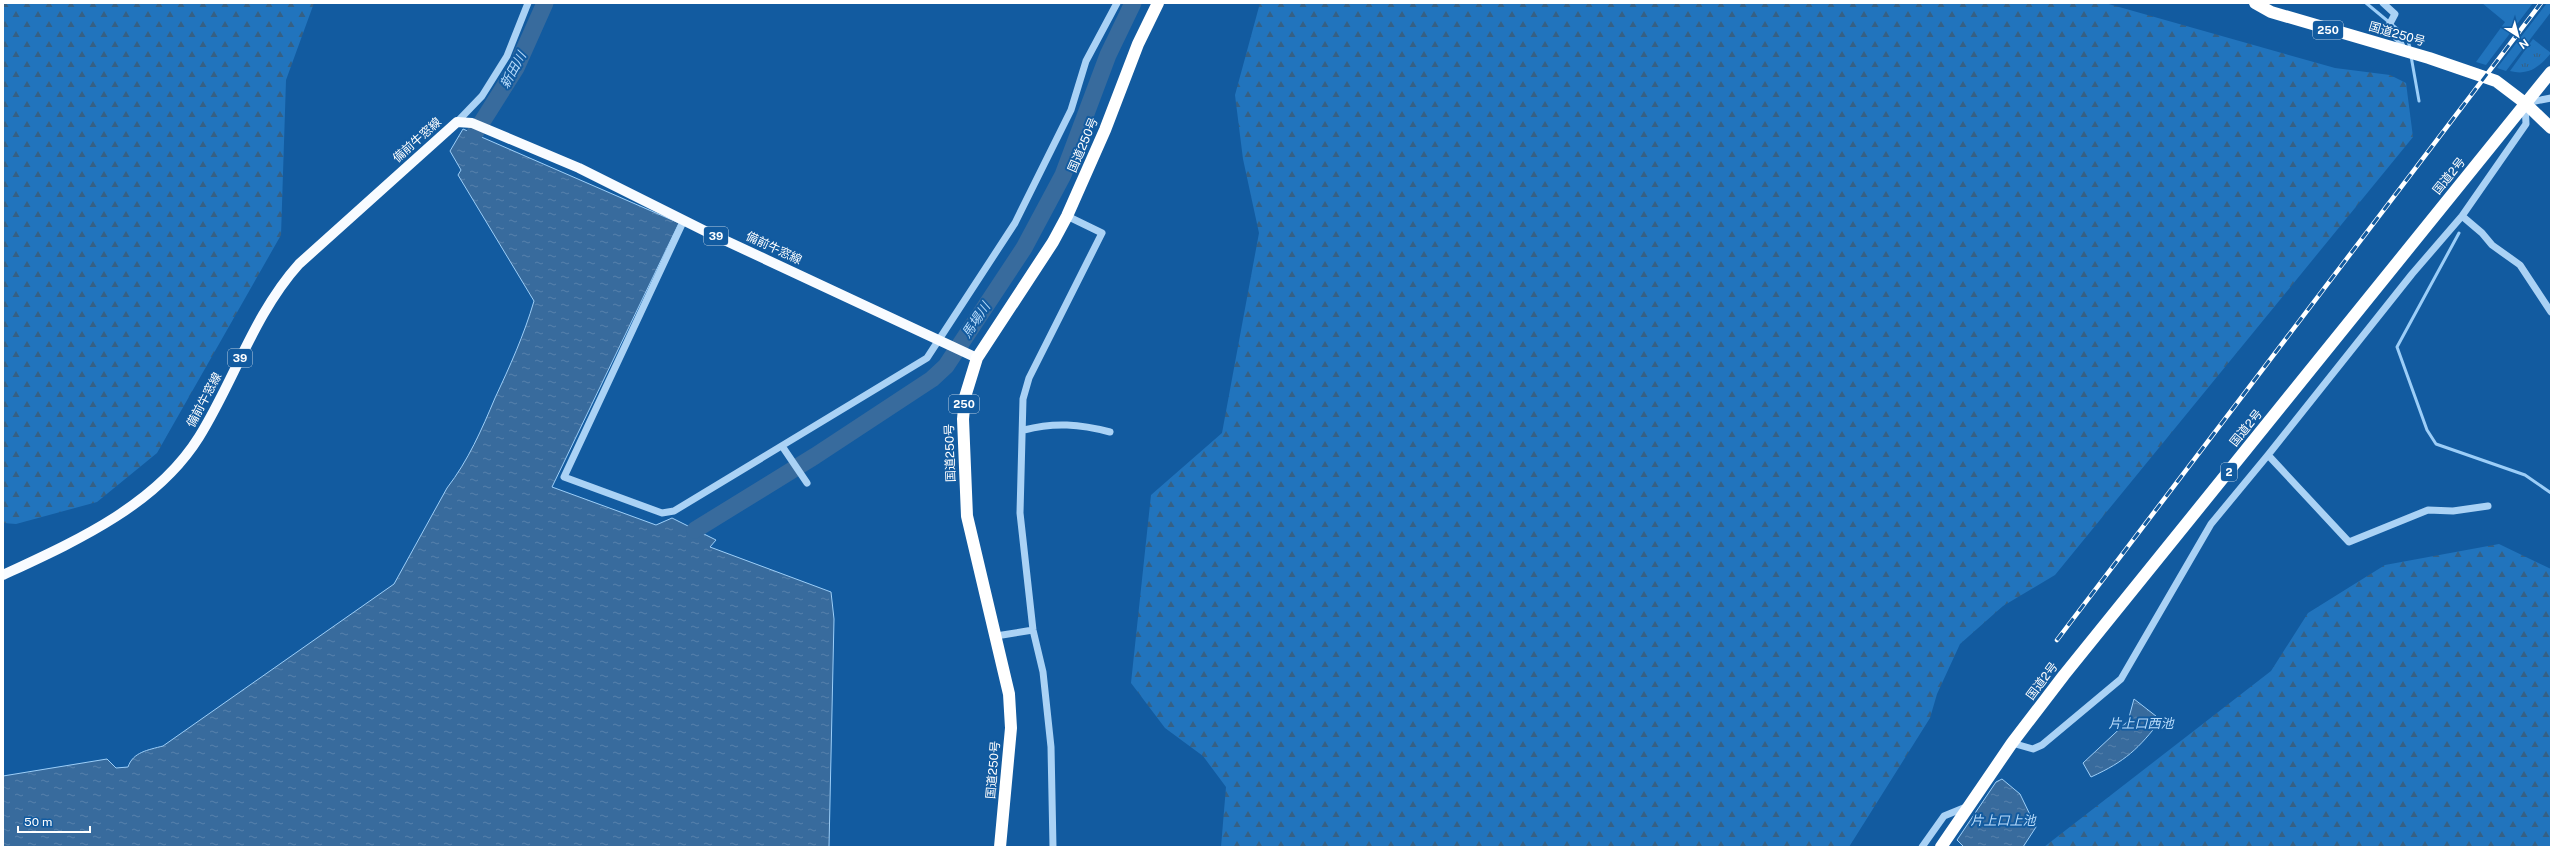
<svg xmlns="http://www.w3.org/2000/svg" width="2554" height="850" viewBox="0 0 2554 850" font-family="'Public Sans','Noto Sans JP',sans-serif">
<style>
.grass{fill:#2174bd}
.forest{fill:url(#forest-firs)}
.park{fill:url(#park-tufts)}
.water{fill:url(#water-ripples);stroke:#9ccef8}
.lines{fill:none;stroke-linecap:round;stroke-linejoin:round}
.stream{stroke:#9ccef8;stroke-width:3}
.river{stroke:#386b9d;stroke-width:17}
.minor{stroke:#aad2f5;stroke-width:7}
.major{stroke:#f8fbff;stroke-width:10}
.highway{stroke:#fff;stroke-width:12}
.rail-casing{stroke:#fff;stroke-width:4.5}
.rail{stroke:#125ba0;stroke-width:3;stroke-dasharray:9;stroke-linecap:butt}
.labels{text-anchor:middle;dominant-baseline:central;stroke-width:4;stroke-linejoin:round;paint-order:stroke}
.shield{fill:#125ba0;stroke:#b8cee2;stroke-width:1}
.shield-label{font-size:11px;font-weight:bold;fill:#fff}
.street-label{font-size:12px;fill:#fff;stroke:#125ba0}
.water-label{font-size:13px;font-style:italic;fill:#b7dbfb;stroke:#125ba0}
</style>
<defs>
<pattern id="forest-firs" width="22" height="20" patternUnits="userSpaceOnUse"><rect width="22" height="20" fill="#2174bd"/><path d="M5 1l3.5 6h-7zM16 11l3.5 6h-7z" fill="#366084"/></pattern>
<pattern id="park-tufts" width="24" height="20" patternUnits="userSpaceOnUse"><rect width="24" height="20" fill="#2174bd"/><path d="M3 7l-1-3M5 7V3M7 7l1-3M15 17l-1-3M17 17v-4M19 17l1-3" fill="none" stroke="#366084"/></pattern>
<pattern id="water-ripples" width="26" height="14" patternUnits="userSpaceOnUse"><rect width="26" height="14" fill="#386b9d"/><path d="M2 4q2-2 4 0t4 0M15 11q2-2 4 0t4 0" fill="none" stroke="#5681ac"/></pattern>
</defs>
<rect width="100%" height="100%" fill="#125ba0"/>
<path class="grass" d="M2482 3H2533L2486 65 2476 62 2505 22Z
M2547 3H2551V12L2506 71 2497 68Z"/>
<path class="forest" d="M3 3H314L286 80 281 235 157 453 97 502 16 524 3 523Z
M1260 3H2105L2335 68 2390 75 2406 83 2413 137 2055 575 2003 606 1960 644 1937 694 1930 718 1849 847H1221L1226 787 1203 756 1165 728 1131 683 1151 495 1222 433 1259 233 1243 159 1235 95Z
M2499 544 2551 569V847H2044L2271 671 2308 613 2385 565Z"/>
<path class="park" d="M2533 39 2551 53C2539 67 2529 76 2510 71Z"/>
<path class="water" d="M463 129 679 223 552 487 656 525 672 518 716 540 710 547 831 592 834 619 829 847H3V776L107 759 116 768 128 767C133 752 148 750 163 746L394 584 447 488C468 461 482 429 495 398 510 366 524 335 534 301L458 175 461 170 450 151Z
M2134 699 2161 720C2138 749 2126 761 2091 777L2083 763 2128 721Z
M2002 779 2020 794 2036 827 2023 847H1964L1957 840 1996 782Z"/>
<g class="lines">
<path class="stream" d="M2366 3 2407 37 2410 48
M2411 56 2419 101
M2459 233 2397 347 2427 430 2436 444 2525 475 2551 493"/>
<path class="river" d="M475 133 516 68 545 3
M695 530 815 456 932 379 946 366 1024 248 1063 175 1108 55 1133 3"/>
<path class="minor" d="M2383 3 2395 14 2387 29 2399 40 2404 51
M457 122 482 96 507 56 528 3
M2462 216 2482 233 2492 245 2520 265 2551 312
M684 220 564 477 662 513 674 511 927 358 1015 223 1071 110 1086 61 1117 3
M1024 430C1054 422 1080 424 1110 432
M782 446 807 483
M2268 455 2349 542 2428 510 2453 511 2488 506
M996 636 1033 630
M2012 743 2033 749 2042 745 2121 679 2211 524 2268 455 2412 274 2462 216 2526 124 2525 103 2551 98
M1053 847 1051 747 1043 672 1033 630 1020 513 1023 399 1029 378 1102 233 1067 216
M1922 847 1944 816 1966 807"/>
<path class="major" d="M3 575C74 542 156 506 199 437 234 381 254 314 299 264L457 122 472 123 579 168 705 231 977 358"/>
<path class="highway" d="M2255 3 2271 12 2429 58 2496 81 2525 103 2551 128
M1000 847 1011 728 1009 694 967 516 963 419 965 397 977 358 1053 242 1067 216 1105 130 1138 44 1158 3
M1941 847 2012 743 2064 675 2551 72"/>
<defs>
<path id="rail" d="M2057 640 2541 3"/>
</defs>
<use href="#rail" class="rail-casing"/>
<use href="#rail" class="rail"/>
</g>
<g class="labels">
<g class="shield">
<rect x="2313" y="21" width="30" height="18" rx="3"/>
<rect x="704" y="227" width="24" height="18" rx="3"/>
<rect x="228" y="349" width="24" height="18" rx="3"/>
<rect x="949" y="395" width="30" height="18" rx="3"/>
<rect x="2221" y="463" width="16" height="18" rx="3"/>
</g>
<g class="shield-label">
<text x="2328" y="30">250</text>
<text x="716" y="236">39</text>
<text x="240" y="358">39</text>
<text x="964" y="404">250</text>
<text x="2229" y="472">2</text>
</g>
<g class="street-label">
<text transform="translate(2397 34) rotate(16)">国道250号</text>
<text transform="translate(417 140) rotate(-42)">備前牛窓線</text>
<text transform="translate(1083 145) rotate(-67)">国道250号</text>
<text transform="translate(2449 176) rotate(-51)">国道2号</text>
<text transform="translate(774 248) rotate(25)">備前牛窓線</text>
<text transform="translate(204 400) rotate(-62)">備前牛窓線</text>
<text transform="translate(2246 428) rotate(-51)">国道2号</text>
<text transform="translate(950 453) rotate(-92)">国道250号</text>
<text transform="translate(2042 681) rotate(-53)">国道2号</text>
<text transform="translate(993 770) rotate(-85)">国道250号</text>
</g>
<g class="water-label">
<text transform="translate(513 70) rotate(-61)">新田川</text>
<text transform="translate(976 320) rotate(-56)">馬場川</text>
<text x="2141" y="723">片上口西池</text>
<text x="2003" y="820">片上口上池</text>
</g>
</g>
<rect width="2554" height="850" fill="none" stroke="#ffffff" stroke-width="8"/>
<g transform="translate(2518 36) rotate(144)" stroke="#125ba0" stroke-width="3" paint-order="stroke">
<path d="M0-3L7 15L0 10L-7 15Z" fill="#ffffff"/>
<text y="-6" font-size="11" font-weight="bold" text-anchor="middle" fill="#ffffff">N</text>
</g>
<path d="M18 826v6h72v-6" fill="none" stroke="#ffffff" stroke-width="2"/>
<text x="24" y="826" font-size="12" fill="#ffffff" stroke="#125ba0" stroke-width="3" paint-order="stroke">50 m</text>
</svg>
